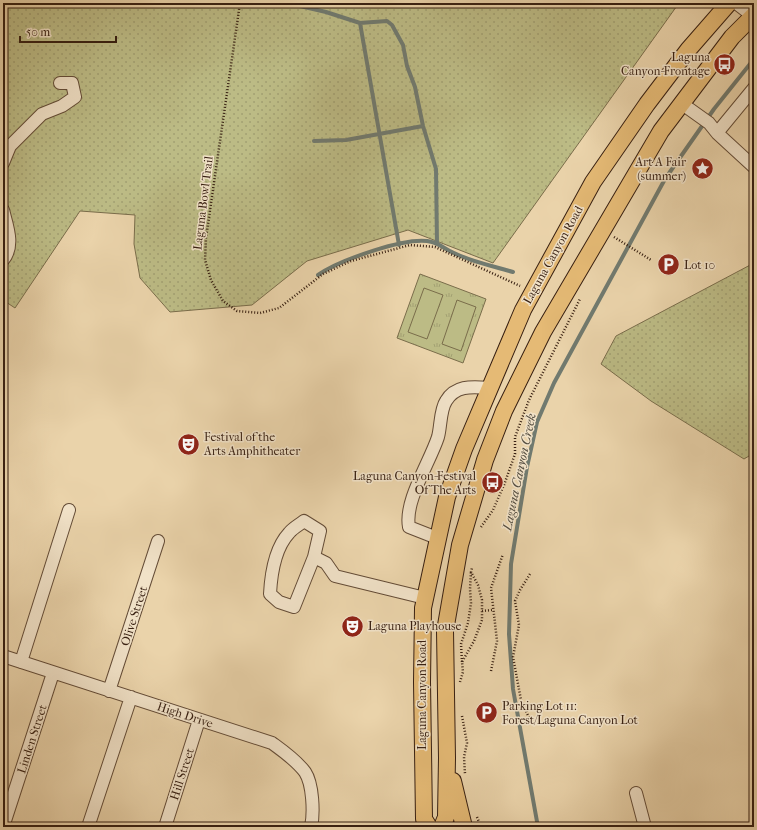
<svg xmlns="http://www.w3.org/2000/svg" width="757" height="830" viewBox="0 0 757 830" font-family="'IM FELL French Canon',serif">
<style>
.grass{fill:url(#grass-dots);stroke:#7a6d4b}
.park{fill:url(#park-tufts);stroke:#7a6d4b}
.pitch{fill:#bcbb85;stroke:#7a6d4b}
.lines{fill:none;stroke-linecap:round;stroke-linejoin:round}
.stream{stroke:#717a6f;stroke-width:4}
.minor-casing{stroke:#644c37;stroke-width:14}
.major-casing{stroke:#371f11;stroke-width:18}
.path{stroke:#371f11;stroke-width:2.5;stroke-dasharray:1 2;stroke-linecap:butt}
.minor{stroke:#f1e2c8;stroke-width:12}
.major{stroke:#e5ba75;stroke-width:16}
.labels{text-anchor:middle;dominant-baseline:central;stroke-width:3;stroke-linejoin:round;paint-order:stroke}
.poi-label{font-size:12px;fill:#371f11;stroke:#f1e2c8;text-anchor:start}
.street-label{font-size:12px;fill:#371f11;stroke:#f1e2c8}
.water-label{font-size:13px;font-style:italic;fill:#544d40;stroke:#f1e2c8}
</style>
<defs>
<pattern id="grass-dots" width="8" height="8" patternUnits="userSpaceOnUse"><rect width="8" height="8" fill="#bcbb85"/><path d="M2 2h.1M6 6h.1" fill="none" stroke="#a2a072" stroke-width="1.8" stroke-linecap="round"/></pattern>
<pattern id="park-tufts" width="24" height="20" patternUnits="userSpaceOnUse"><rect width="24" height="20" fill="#bcbb85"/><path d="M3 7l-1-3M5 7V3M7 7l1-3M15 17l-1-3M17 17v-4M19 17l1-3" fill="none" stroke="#a2a072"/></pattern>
</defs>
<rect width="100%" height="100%" fill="#ead3aa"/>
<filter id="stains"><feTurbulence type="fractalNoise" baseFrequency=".005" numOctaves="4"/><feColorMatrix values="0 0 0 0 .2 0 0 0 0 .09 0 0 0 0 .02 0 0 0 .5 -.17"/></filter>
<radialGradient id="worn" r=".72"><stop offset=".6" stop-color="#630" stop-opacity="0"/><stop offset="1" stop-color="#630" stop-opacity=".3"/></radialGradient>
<path class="grass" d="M3 3H679L493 263 408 230 307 261 252 305 170 312 140 278 134 244 135 215 80 211 15 308 3 300Z
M754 263V453L744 459 651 401 601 364 616 336Z"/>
<path class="park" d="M420 274 486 299 463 363 397 338Z"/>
<path class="pitch" d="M424 288 443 295 427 339 408 332Z
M457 300 476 307 461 351 442 344Z"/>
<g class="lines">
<path class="stream" d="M287 3 326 12 360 23 387 21 392 25 403 45 407 66 415 87 423 126 436 169 437 244
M360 23 399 245
M314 141 346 140 423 126
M318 275C338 261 408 235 432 242 440 244 446 250 454 253 472 262 493 266 513 272
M538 827 513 689 509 634 511 564 527 467 537 422 554 383 665 179 714 109 754 59"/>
<defs>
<path id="minor" d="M736 3 754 17
M681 103 709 123 717 133 754 88
M717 133 754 167
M3 163 10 146 42 114 62 106 75 97 72 83H60
M3 210C7 226 15 246 3 260
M437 538 409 527C404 501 430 462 438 437 441 426 440 410 446 401 456 384 474 387 491 388
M314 557 294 607 279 602 270 594C271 575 275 548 289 533 293 528 299 525 304 521L320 531 314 557 326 563 335 576 425 598
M3 656 272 743C283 751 296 760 305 772 313 784 314 813 311 827
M21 662 69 510
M109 691 158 541
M636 793 645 827
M3 827 53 673
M88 827 131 697
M165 827 199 720"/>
<path id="major" d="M453 781 464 827
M429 827 424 819 422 682 423 608 447 497 464 449 523 310 593 182 647 104 688 50 729 3
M442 827 446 817 447 758 445 631 460 545 485 460 504 411 543 332 661 131 732 37 754 15"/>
</defs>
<use href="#minor" class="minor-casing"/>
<use href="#major" class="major-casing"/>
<path class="path" d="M240 3 206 238 205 260 211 280 223 301 237 311 260 313 279 308 323 274 351 261 410 245 435 247 520 286
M614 237 651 260
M481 527 493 510 504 485 515 454V437L529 400 580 299
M530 574 520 590 515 601 519 625 513 657 521 700 530 720
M482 611 492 610
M462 662 461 644 468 623 471 603 470 589 471 572
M491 671 497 641 491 588 503 554
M460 682 463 672 462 662 474 641 482 620V600L478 585 471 572 472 568
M462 716 467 743 464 757 465 774
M477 817 481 827"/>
<use href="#minor" class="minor"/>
<use href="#major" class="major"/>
</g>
<defs>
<symbol id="bus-disc" viewBox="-11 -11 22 22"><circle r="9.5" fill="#8f2418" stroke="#f1e2c8"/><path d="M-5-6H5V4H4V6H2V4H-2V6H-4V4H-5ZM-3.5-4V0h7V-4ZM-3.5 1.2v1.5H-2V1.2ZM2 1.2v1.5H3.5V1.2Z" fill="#fff"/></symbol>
<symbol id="sight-disc" viewBox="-11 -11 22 22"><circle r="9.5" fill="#8f2418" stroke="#f1e2c8"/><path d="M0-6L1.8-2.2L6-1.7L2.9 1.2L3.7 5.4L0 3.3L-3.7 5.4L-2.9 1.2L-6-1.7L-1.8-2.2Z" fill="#fff"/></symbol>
<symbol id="parking-disc" viewBox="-11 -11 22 22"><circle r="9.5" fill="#8f2418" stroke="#f1e2c8"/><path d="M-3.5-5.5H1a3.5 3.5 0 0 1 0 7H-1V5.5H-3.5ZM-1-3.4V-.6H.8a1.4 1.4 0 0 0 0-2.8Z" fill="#fff"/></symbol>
<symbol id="theatre-disc" viewBox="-11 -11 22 22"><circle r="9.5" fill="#8f2418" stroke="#f1e2c8"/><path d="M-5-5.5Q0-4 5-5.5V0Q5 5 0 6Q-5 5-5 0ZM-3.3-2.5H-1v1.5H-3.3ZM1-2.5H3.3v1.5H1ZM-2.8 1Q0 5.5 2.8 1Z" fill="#fff"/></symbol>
</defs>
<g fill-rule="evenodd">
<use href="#bus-disc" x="712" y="52" width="25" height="25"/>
<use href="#sight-disc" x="690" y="156" width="25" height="25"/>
<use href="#parking-disc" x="656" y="252" width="25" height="25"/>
<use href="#theatre-disc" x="176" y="432" width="25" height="25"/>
<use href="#bus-disc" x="480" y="470" width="25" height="25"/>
<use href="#theatre-disc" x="340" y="614" width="25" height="25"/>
<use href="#parking-disc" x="474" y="700" width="25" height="25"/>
</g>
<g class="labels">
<g class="poi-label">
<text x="710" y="57" text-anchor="end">Laguna<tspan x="710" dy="14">Canyon-Frontage</tspan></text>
<text x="686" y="162" text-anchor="end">Art A Fair<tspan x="686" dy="14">(summer)</tspan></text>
<text x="684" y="265">Lot 10</text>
<text x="204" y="437">Festival of the<tspan x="204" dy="14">Arts Amphitheater</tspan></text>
<text x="476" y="476" text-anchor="end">Laguna Canyon-Festival<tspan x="476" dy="14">Of The Arts</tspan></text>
<text x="368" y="626">Laguna Playhouse</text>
<text x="502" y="706">Parking Lot 11:<tspan x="502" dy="14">Forest/Laguna Canyon Lot</tspan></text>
</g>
<g class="street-label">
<text transform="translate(203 203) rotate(-83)">Laguna Bowl Trail</text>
<text transform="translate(553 255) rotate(-61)">Laguna Canyon Road</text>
<text transform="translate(134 616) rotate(-72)">Olive Street</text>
<text transform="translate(422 695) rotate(-90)">Laguna Canyon Road</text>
<text transform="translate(185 715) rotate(18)">High Drive</text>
<text transform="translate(32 739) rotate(-72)">Linden Street</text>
<text transform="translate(182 774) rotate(-72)">Hill Street</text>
</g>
<g class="water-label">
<text transform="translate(519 472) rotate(-78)">Laguna Canyon Creek</text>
</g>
</g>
<rect width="757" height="830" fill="none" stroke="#ead3aa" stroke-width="16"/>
<rect x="4" y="4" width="749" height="822" fill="none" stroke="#371f11" stroke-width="2"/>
<rect x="8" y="8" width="741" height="814" fill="none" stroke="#371f11"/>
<path d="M20 36v6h96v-6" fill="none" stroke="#371f11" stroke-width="2"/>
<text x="26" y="36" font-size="12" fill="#371f11" stroke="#f1e2c8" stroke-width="3" paint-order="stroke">50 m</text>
<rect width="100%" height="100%" filter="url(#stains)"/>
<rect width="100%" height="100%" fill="url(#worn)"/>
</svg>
